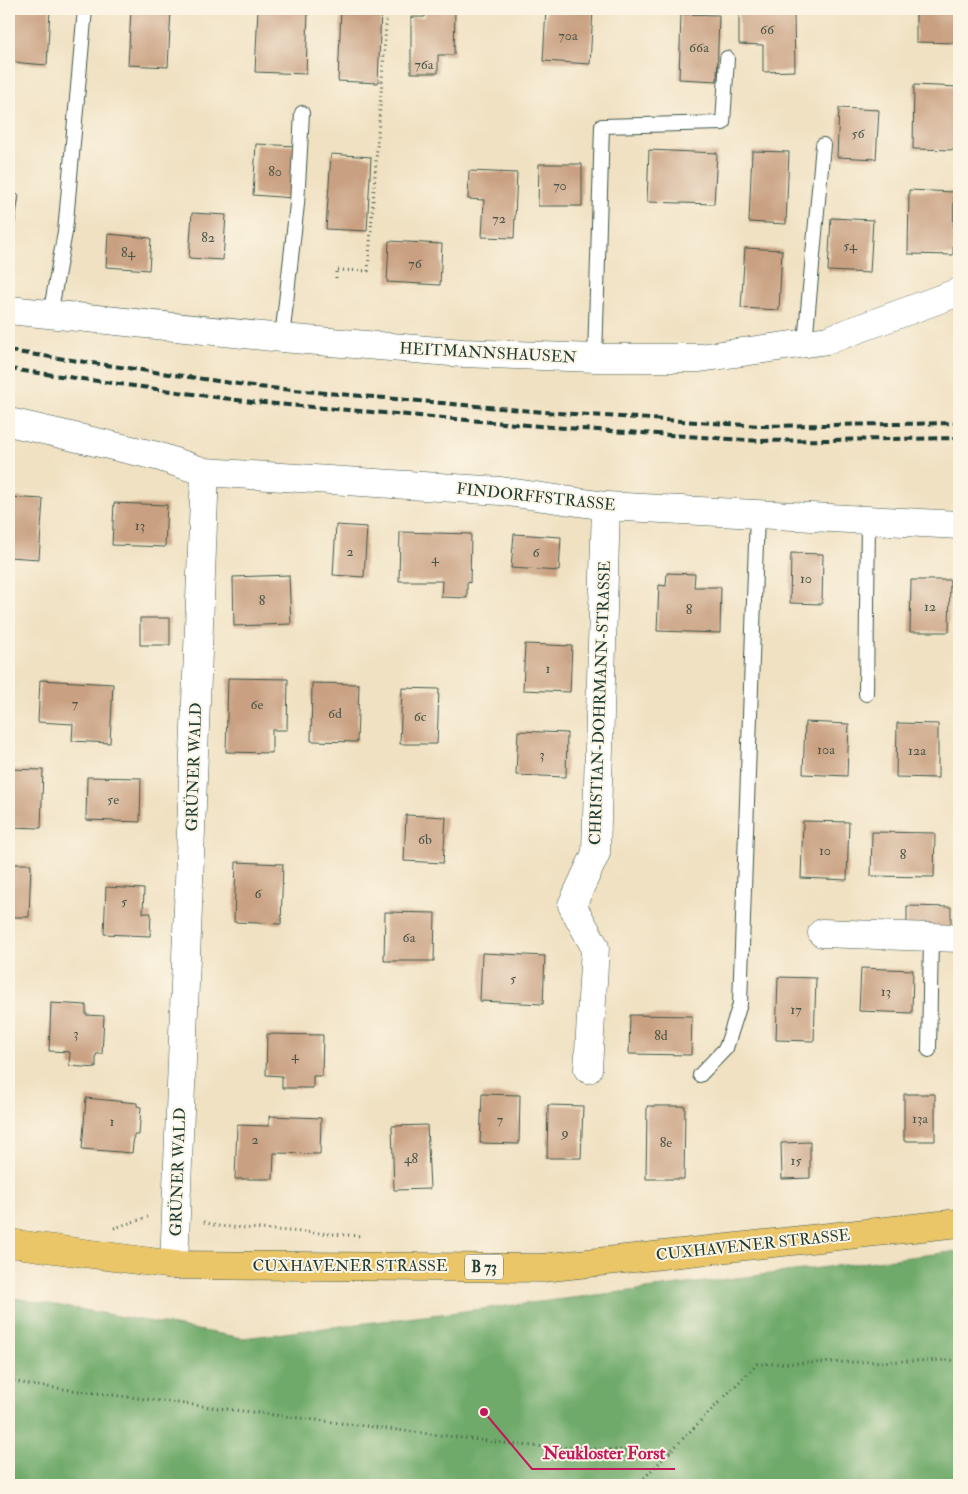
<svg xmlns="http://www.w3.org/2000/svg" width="968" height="1494" viewBox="0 0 968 1494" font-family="'IM FELL Double Pica',serif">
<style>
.forest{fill:#70aa6a;stroke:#48744f}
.building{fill:#c9a081}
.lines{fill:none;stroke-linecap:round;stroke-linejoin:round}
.lane-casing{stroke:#3e5649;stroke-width:16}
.street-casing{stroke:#3e5649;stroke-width:29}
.primary-casing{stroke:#3e5649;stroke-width:29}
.path{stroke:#3e5649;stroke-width:3;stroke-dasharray:1 4;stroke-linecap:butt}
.lane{stroke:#fff;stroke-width:14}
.street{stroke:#fff;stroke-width:28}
.primary{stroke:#ebc669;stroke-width:28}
.rail{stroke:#1f3d34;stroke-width:4;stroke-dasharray:8 4;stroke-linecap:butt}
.labels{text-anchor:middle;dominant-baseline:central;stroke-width:4;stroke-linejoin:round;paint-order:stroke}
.number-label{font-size:14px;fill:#4a5647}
.shield{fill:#fcf5e5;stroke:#617469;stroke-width:1}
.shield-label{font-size:15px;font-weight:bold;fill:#1f3d34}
.street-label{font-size:16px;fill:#1f3d34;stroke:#fcf5e5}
.leader{fill:none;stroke:#c2185b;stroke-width:2}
.callout-dot{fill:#c2185b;stroke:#fcf5e5;stroke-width:2}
.callout-label{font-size:18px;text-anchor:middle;font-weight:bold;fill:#c2185b;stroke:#fcf5e5;stroke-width:4;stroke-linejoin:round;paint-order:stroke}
</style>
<rect width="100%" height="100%" fill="#fcf5e5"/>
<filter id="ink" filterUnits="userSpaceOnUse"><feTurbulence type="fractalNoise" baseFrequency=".02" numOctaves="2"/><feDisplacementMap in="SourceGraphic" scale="10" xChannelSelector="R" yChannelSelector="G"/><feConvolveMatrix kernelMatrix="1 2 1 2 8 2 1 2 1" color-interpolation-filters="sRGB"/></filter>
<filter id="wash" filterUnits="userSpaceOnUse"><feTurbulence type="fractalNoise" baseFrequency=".0096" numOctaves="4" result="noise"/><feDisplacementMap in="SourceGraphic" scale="20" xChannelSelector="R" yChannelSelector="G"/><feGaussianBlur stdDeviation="1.12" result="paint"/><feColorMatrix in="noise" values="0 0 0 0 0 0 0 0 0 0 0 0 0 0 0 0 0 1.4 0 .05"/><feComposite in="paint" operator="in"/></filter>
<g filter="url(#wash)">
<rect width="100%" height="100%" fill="#f0e1c2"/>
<path class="forest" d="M959 1251V1485H9V1297L243 1338Z"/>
<g id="blocks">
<path class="building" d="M9 9H50L47 65 9 62Z
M131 9H171L168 67 128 65Z
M258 9H308L306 74 255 72Z
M341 9H381L378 83 338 81Z
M425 9H455L454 55H438V73H411V17H425Z
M546 9H593L590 64 543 61Z
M916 9H959V43L916 42Z
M681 14 719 15 717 81 679 79Z
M739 14H794L795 71 763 72V45L739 44Z
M914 85 958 87 957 150 913 149Z
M839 108 879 110 876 159 837 157Z
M256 144 296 146 293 198 253 195Z
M649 150 717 153 714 204 647 202Z
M752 151 789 152 786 224 749 222Z
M331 154 371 157 367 231 326 229Z
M539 164H582V206H538Z
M469 171 517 173 514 238 482 237 484 200 468 199Z
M909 190 954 192 953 255 908 254Z
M9 193 19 195 12 242H9Z
M192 213 226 215 223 260 189 258Z
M831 218 873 220 870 273 828 271Z
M108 234 151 238 149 270 106 267Z
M389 241 442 244 440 285 387 282Z
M745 248 782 250 779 310 741 308Z
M9 497 43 499 39 559 9 557Z
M114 503 167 505 165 547 112 545Z
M336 525 367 527 364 577 333 575Z
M400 532 471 534 470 583 467 582V598L441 597 442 581H399Z
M514 534 561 537 559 571 511 568Z
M791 553 823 554 822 604 790 603Z
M667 573 695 574 694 587H721L720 633 657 631 659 585 666 586Z
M289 575 291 624 234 626 233 577Z
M911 580H950L949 632H910Z
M140 618H170V645H140Z
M525 644 572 646 570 692 523 690Z
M228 678 288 679 287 730H272V753L226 752Z
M40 680 113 684 110 743 72 741 73 724 38 722Z
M312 683 359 684 357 742 311 741Z
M402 688 439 689 437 744H400Z
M805 722 849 724 847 776 803 774Z
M897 723 938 724V778L896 777Z
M518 731 567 733 566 777 516 775Z
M9 769 43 770 41 828 9 827Z
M87 777 141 778 140 822 86 820Z
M406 815 446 817 443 863 404 861Z
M803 821 849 822 847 880 801 878Z
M872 832 935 833 934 877 871 876Z
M236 862 283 864 281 924 234 922Z
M9 864H31L29 917H9Z
M106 887 144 889 143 913H151L150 936 104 934Z
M907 906 951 907V930L907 928Z
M385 912 435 913 434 961H384Z
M482 953 545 956 543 1004 480 1001Z
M861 968 913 970 912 1013 859 1011Z
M778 977 816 978 814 1041 776 1040Z
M51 1003 86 1005V1015L104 1016 102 1054H96V1068L69 1066 70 1052 49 1051Z
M630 1015 692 1016 691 1055 629 1054Z
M267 1034 323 1035 322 1076H313V1088H282V1076L266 1075Z
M482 1094 520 1095 519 1144 480 1143Z
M904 1094H935V1141H904Z
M86 1098 137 1103V1106L141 1107 139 1135H134L132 1153 82 1149Z
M548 1105 583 1106 581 1158H547Z
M647 1106H685L684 1179H646Z
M269 1116 321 1118 320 1154 274 1153 273 1179H235L237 1125 269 1126Z
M427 1125 430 1189 394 1190 392 1126Z
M810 1142V1178L782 1179 781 1143Z"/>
</g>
</g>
<g filter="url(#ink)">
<use href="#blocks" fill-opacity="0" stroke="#3e5649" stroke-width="1"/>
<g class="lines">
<defs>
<path id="lane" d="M50 315 65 232 85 9
M282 338 297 204 302 113
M805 343 823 145
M595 358 602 126 723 123 727 58
M866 694 868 520
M929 1050 931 937
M700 1075 726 1048 740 1004 757 514"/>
<path id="street" d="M9 310 282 338 463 353 595 358H700L828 340 959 292
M9 422 157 456 205 472 501 491 606 506 959 525
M822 933 959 938
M588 1069 595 947 572 905 596 853 606 506
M174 1265 205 472"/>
<path id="primary" d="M9 1243 174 1265 542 1268 959 1223"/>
</defs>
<use href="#lane" class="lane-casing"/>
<use href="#street" class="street-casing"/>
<use href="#primary" class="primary-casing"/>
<path class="path" d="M336 278V270L368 271 387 11
M204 1222 217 1226 361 1236
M114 1228 148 1217
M9 1380 31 1385 528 1446 671 1452
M637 1485 757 1364 959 1360"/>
<use href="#lane" class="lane"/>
<use href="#street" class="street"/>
<use href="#primary" class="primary"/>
<path class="rail" d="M9 351 259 387 556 413 762 426 959 423
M9 369 252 402 552 427 760 441 959 438"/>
</g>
</g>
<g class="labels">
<g class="number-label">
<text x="767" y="29">66</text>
<text x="568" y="35">70a</text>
<text x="699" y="47">66a</text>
<text x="424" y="64">76a</text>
<text x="858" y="133">56</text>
<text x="275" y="171">80</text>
<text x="560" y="185">70</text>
<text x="499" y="218">72</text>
<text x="208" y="237">82</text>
<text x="850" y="245">54</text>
<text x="128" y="252">84</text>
<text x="415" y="263">76</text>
<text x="140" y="525">13</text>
<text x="350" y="551">2</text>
<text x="536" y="552">6</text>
<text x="435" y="558">4</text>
<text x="806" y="578">10</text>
<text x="262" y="600">8</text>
<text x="930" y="606">12</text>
<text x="689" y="609">8</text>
<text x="548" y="668">1</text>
<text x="75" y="703">7</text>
<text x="257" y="704">6e</text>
<text x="335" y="713">6d</text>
<text x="420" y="716">6c</text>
<text x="826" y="749">10a</text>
<text x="917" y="750">12a</text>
<text x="542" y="754">3</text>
<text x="113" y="799">5e</text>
<text x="425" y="839">6b</text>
<text x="825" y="850">10</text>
<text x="903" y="854">8</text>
<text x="258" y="893">6</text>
<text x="124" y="901">5</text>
<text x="409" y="937">6a</text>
<text x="513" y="978">5</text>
<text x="886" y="991">13</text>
<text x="796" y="1009">17</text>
<text x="76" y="1033">3</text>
<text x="661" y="1035">8d</text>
<text x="295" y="1055">4</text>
<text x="920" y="1118">13a</text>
<text x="500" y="1119">7</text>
<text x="112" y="1121">1</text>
<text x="565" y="1132">9</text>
<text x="255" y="1139">2</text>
<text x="666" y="1142">8e</text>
<text x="411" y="1158">48</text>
<text x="796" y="1160">15</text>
</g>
<rect class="shield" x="465" y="1254.5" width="38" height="25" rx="4"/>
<g class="shield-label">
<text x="484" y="1267">B 73</text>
</g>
<g class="street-label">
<text transform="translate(488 353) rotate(3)">HEITMANNSHAUSEN</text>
<text transform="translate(536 497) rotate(6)">FINDORFFSTRASSE</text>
<text transform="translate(600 703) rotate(-88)">CHRISTIAN-DOHRMANN-STRASSE</text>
<text transform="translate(194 767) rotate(-88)">GRÜNER WALD</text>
<text transform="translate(178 1172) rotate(-88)">GRÜNER WALD</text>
<text transform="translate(753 1245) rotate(-6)">CUXHAVENER STRASSE</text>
<text x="350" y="1266">CUXHAVENER STRASSE</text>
</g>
</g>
<path class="leader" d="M484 1412L532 1469H675"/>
<circle class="callout-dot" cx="484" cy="1412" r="5"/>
<g class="callout-label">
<text x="604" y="1459">Neukloster Forst</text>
</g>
<rect width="968" height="1494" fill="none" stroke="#fcf5e5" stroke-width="30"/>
</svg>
